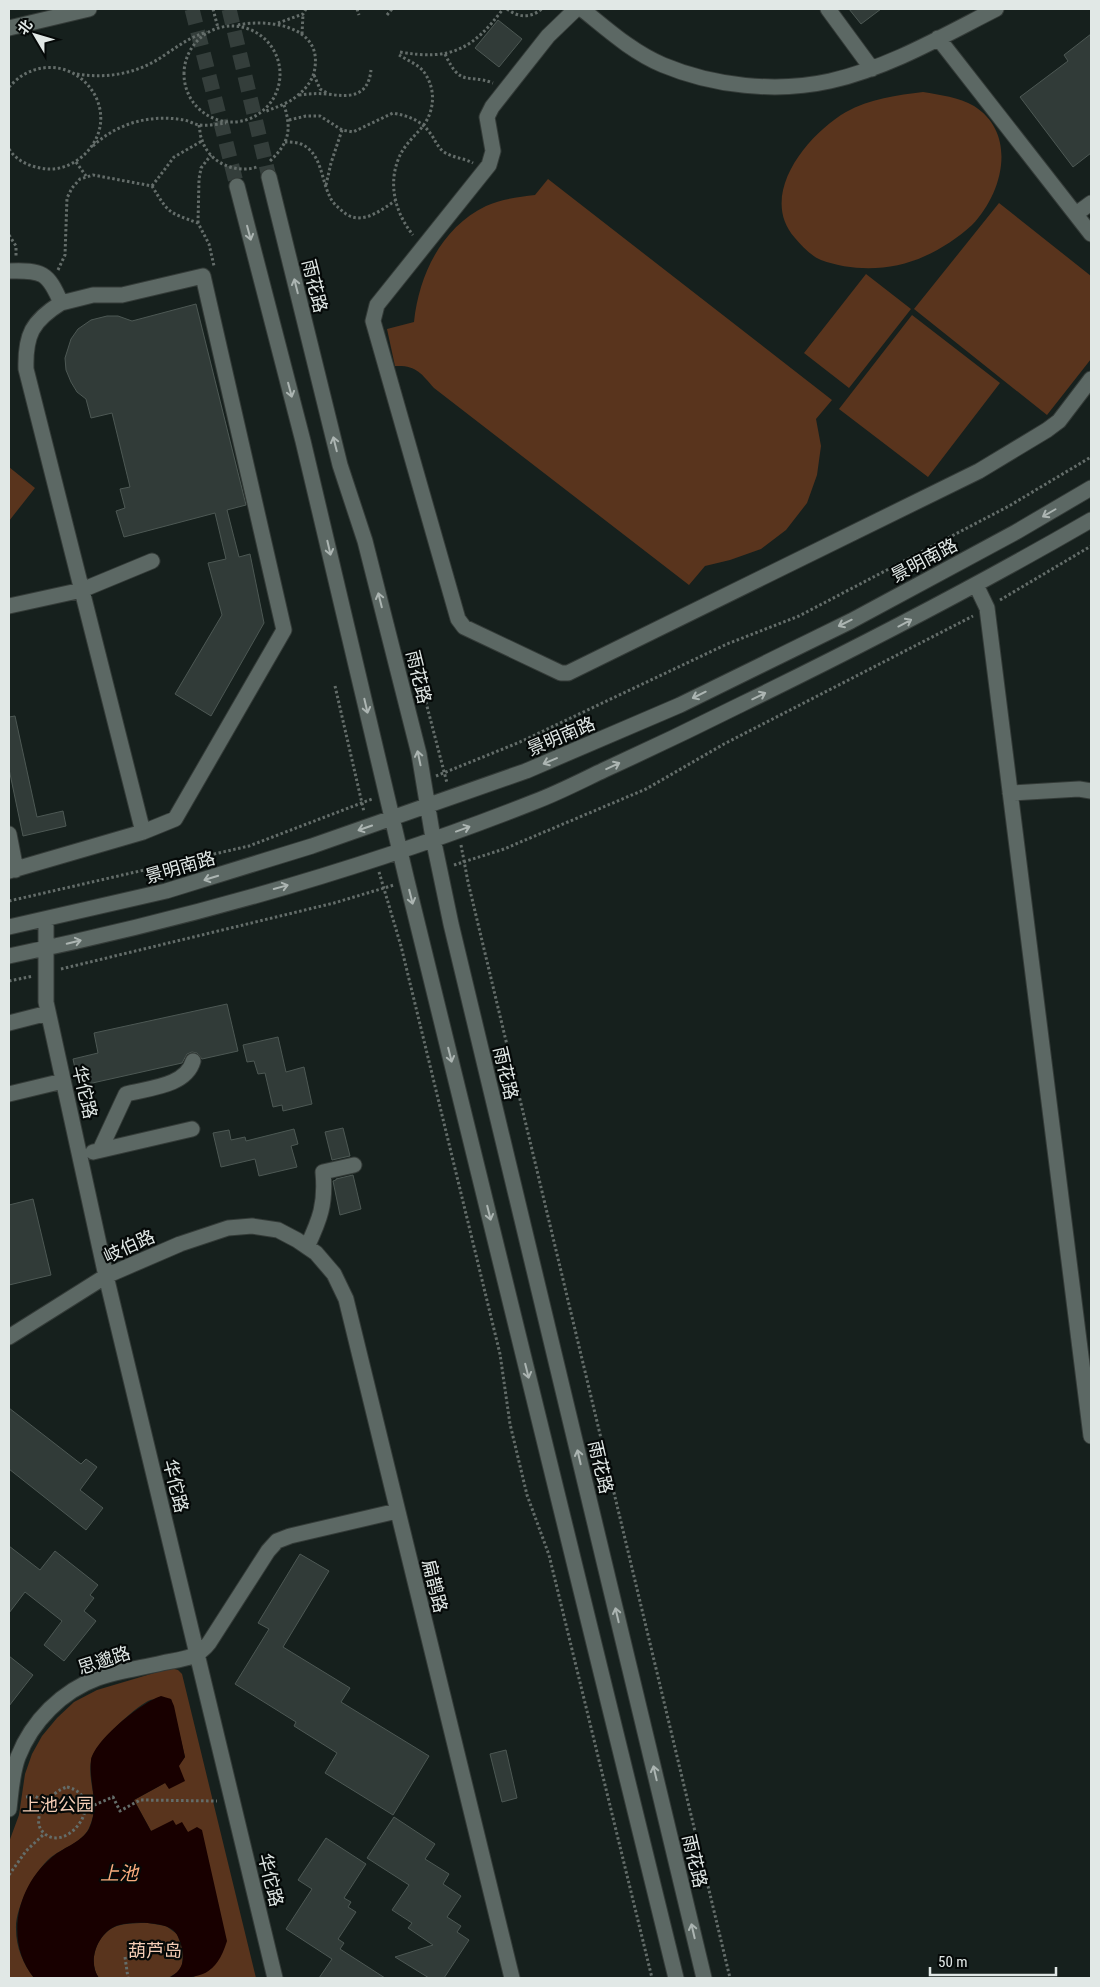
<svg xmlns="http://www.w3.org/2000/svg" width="1100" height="1987" viewBox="0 0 1100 1987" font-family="'Roboto Condensed','Noto Sans SC',sans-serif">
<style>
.green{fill:#59341d}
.water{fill:#180000}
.building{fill:#313b38;stroke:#4d5854}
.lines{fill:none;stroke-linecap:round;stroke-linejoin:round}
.minor-tunnel{stroke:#343e3b;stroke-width:15;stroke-dasharray:15 8;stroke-linecap:butt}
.minor-casing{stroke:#343b38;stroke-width:17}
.path{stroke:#646d6a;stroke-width:3;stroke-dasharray:2.5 2.5;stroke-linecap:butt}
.minor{stroke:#5c6864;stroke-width:15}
.oneway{stroke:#acb5b2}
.labels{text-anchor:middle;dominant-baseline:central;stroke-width:4.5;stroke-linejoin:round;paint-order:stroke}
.street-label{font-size:18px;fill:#e1e8e6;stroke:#050908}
.park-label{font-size:18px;fill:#f3ccb5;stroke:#050908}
.water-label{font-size:19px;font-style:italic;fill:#f9ac7e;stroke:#050908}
</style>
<rect width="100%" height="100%" fill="#16201d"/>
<path class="green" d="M923 92C940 95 959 97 974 106 1018 134 1003 193 972 225 959 237 941 249 925 256 893 271 854 272 821 260 811 256 802 246 795 238 757 195 808 134 846 112 869 99 898 95 923 92Z
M548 179 832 400 816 419 821 446 817 475 807 503 786 530 761 549 730 560 705 566 689 585 434 388C421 373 416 365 395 366L387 329 414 322C419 275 441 228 486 206 501 199 519 197 535 195Z
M999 203 1091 276V359L1047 415 914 309Z
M866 274 911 309 849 388 804 353Z
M912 315 1000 383 928 477 839 409Z
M9 467 35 488 9 521Z
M171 1668 178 1670 182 1674 256 1978H192L195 1976 188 1832 176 1826 151 1831 134 1800 165 1783 185 1757 171 1699C164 1699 154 1698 148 1701 134 1708 94 1745 91 1760 87 1784 101 1802 89 1828 82 1843 62 1848 50 1858 34 1872 15 1908 16 1929 16 1947 23 1964 34 1978H9V1842L19 1815 25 1774 32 1754 42 1736 57 1718 74 1702 97 1690Z
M148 1923 166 1926 177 1934 183 1951 182 1965 178 1972 168 1978H99C87 1962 97 1933 117 1926 127 1923 138 1923 148 1923Z"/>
<path class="water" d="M161 1696 171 1699 174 1706 185 1757 179 1766 185 1781 169 1789 165 1783 134 1800 151 1831 173 1820 176 1825 182 1822 188 1832 197 1827 202 1830 227 1941C216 1976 201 1978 168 1978 178 1974 184 1966 183 1954 182 1946 179 1935 173 1930 162 1921 128 1921 116 1926 97 1934 87 1962 99 1978H34C5 1942 16 1888 50 1859 61 1848 81 1843 89 1829 100 1806 89 1784 91 1761 93 1741 142 1702 161 1696Z"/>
<path class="building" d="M849 9H881L861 24Z
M498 20 522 39 499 67 475 48Z
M1091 34V153L1073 167 1020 97 1068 61 1064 55Z
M196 304 246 505 227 510 239 557 250 554 264 623 211 716 175 694 222 615 208 563 226 559 215 513 124 537 116 511 125 508 120 489 130 487 112 413 91 418 86 399 77 392 71 382 66 370 65 358 71 339 78 329 91 320 107 316H118L132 321Z
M15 716 37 817 63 811 66 826 23 836 9 769V717Z
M227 1004 238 1051 202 1059 197 1053 192 1052 187 1054 182 1063 79 1086 73 1059 98 1053 94 1033Z
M278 1037 286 1072 304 1067 312 1104 283 1111 282 1105 273 1107 265 1073 258 1074 254 1061 247 1062 243 1045Z
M343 1128 350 1156 332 1160 325 1132Z
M294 1129 298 1144 291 1146 297 1167 259 1176 255 1159 221 1167 213 1133 229 1130 231 1140 245 1137 246 1141Z
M353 1175 361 1209 340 1215 333 1181 336 1180V1179Z
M33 1199 51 1275 9 1285V1205Z
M9 1408 81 1464 86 1459 97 1467 80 1490 103 1508 86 1530 9 1469Z
M9 1546 40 1570 55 1551 98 1585 90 1595 94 1598 84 1611 96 1621 64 1661 44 1645 62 1621 25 1592 9 1613Z
M300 1554 329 1571 283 1647 350 1688 341 1702 429 1756 393 1815 325 1773 337 1753 294 1726 296 1722 235 1684 269 1629 258 1623Z
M9 1656 33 1675 9 1706Z
M506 1750 517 1798 502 1802 490 1754Z
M394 1817 435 1844 425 1859 449 1874 443 1884 461 1896 447 1917 461 1926 457 1932 469 1940 444 1978H429L395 1957 433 1945 408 1928 412 1923 392 1910 409 1885 367 1858Z
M326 1838 366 1864 344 1898 351 1902 348 1907 356 1912 338 1939 344 1943 340 1949 385 1978H319L332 1959 286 1929 312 1889 298 1880Z"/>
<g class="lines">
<path class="minor-tunnel" d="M192 9 237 186
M229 9 269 177"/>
<defs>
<path id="minor" d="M576 9 548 36 492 107 487 117 493 151 489 165 377 305 373 321 458 619 464 627 561 673H568L979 471 1047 430 1059 421 1091 379
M582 9C607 29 632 52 663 65 713 86 776 93 830 81 888 68 943 36 996 9
M828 9 872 69
M9 28 89 9
M938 38 1091 234
M269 177 340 465 365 541 419 754 433 838 451 924 704 1978
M237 186 303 441 407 881 676 1978
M1076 214 1091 203
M9 271C42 270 48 272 61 303L93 295H122L203 276 284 630 175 819 143 832 9 871
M61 303C32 321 25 335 26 369L143 832
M976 585 987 608 1091 1436
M9 606 82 590 152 561
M1010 793 1079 789 1091 791
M9 834 16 870
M46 920V1002L106 1276 275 1978
M9 927 166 891 312 846 526 771 680 705 851 621 1016 532 1091 488
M9 956C186 919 365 869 534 802 558 793 581 781 604 770 650 749 696 727 742 704 861 646 977 586 1091 520
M9 1023 48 1013
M9 1094 63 1081
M100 1150 126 1094C149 1088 186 1086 193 1061
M93 1152 192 1129
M307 1247C320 1219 326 1204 323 1172L354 1165
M9 1337 106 1276 180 1244 228 1228 252 1226 278 1230 297 1240 316 1253 334 1274 346 1299 512 1978
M9 1809C11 1792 12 1773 18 1757 32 1721 62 1691 98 1678 118 1671 141 1668 162 1663 181 1659 197 1659 209 1643L268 1551 277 1541 290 1536 397 1511"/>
</defs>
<use href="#minor" class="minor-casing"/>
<path class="path" d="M213 9 218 28
M357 9 359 15
M507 9C519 18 530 18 542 9
M387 15 392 9
M278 23 303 14 306 9
M238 25C267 19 321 25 315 67 314 78 307 88 298 95 288 104 276 107 264 112
M184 74a48 48 0 1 1 96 0a48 48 0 1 1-96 0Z
M302 34 303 14
M400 52C451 61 473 49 503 9
M445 54C461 88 466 73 493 83
M399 55C407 60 419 65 424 72 436 89 435 110 423 126 414 137 403 146 398 160 388 186 396 214 413 235
M77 74C109 79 140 73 166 54 180 45 190 37 207 32
M314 75 320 89 327 93
M9 87C13 83 18 78 23 75 75 45 128 111 85 154 76 163 61 170 48 169 33 168 17 162 9 149
M299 95C308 94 317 93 327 94 349 97 368 98 371 70
M289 120 306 116H320L342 130 353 132 393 113C408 116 421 120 430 133 435 139 437 147 444 152 453 158 464 158 473 163
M199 125C200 130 200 136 202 140 209 163 236 174 257 167
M285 142C290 142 296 142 301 144 322 153 321 180 330 197 333 204 340 209 346 214 363 225 381 210 395 201
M93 146C117 123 151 114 184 120 189 121 194 124 199 125 208 126 218 124 226 123
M270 161C289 143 292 130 284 105
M76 162 86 176
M326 185 331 163 342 130
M152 186 174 157 202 141
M198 223 199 179 201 168 211 155
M9 235 16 246V257
M58 270 65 255 67 198 72 188 80 179 93 175 152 186C169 214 168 212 198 223L209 244 214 266
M1000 600 1091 546
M417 668 447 783
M335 686 364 812
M436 776 520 742 727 644 799 616 1009 506 1091 457
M461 845 468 882 730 1978
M454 865 504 849 646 789 724 744 973 616
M379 872 401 946 500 1354 510 1424 527 1495 549 1555 652 1978
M9 901 249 846 372 799
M61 969 334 903 394 885
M9 981 33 976
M67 1787C109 1797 69 1853 45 1834 27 1820 51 1791 67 1787Z
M26 1797 35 1796 46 1803
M85 1809 113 1797 120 1811 140 1800 217 1801
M9 1875 26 1851 44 1834
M125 1957 128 1978"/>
<use href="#minor" class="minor"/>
</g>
<defs><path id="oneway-shaft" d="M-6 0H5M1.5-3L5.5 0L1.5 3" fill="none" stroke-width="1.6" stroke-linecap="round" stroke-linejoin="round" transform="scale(1.25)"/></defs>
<g class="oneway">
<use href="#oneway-shaft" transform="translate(249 233) rotate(75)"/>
<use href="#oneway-shaft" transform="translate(296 286) rotate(-104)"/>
<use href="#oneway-shaft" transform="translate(290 390) rotate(75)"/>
<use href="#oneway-shaft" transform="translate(335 444) rotate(-104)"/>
<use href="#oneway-shaft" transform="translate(1049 513) rotate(150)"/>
<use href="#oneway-shaft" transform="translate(329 548) rotate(77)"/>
<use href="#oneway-shaft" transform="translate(380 600) rotate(-104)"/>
<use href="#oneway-shaft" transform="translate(845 623) rotate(154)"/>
<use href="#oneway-shaft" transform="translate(905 623) rotate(-28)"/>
<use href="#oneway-shaft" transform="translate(699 695) rotate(154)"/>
<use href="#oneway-shaft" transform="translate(759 696) rotate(-26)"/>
<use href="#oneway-shaft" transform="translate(366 706) rotate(77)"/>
<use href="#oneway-shaft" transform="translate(419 758) rotate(-102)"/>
<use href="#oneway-shaft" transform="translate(550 761) rotate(157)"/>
<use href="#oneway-shaft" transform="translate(613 766) rotate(-25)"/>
<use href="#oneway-shaft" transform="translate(365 828) rotate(161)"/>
<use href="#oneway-shaft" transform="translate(463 829) rotate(-20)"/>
<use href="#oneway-shaft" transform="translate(211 878) rotate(163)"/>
<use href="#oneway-shaft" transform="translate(281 887) rotate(-15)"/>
<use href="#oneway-shaft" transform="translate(411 897) rotate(76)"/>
<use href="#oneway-shaft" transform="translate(74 942) rotate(-14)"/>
<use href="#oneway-shaft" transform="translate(450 1055) rotate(76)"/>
<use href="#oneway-shaft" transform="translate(489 1213) rotate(76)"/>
<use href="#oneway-shaft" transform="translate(527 1371) rotate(76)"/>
<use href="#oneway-shaft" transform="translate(579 1457) rotate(-103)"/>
<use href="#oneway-shaft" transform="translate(617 1615) rotate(-103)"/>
<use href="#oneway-shaft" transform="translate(655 1773) rotate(-103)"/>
<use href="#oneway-shaft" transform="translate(693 1931) rotate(-103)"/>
</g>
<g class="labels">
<g class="street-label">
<text transform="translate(315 286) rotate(76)">雨花路</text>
<text transform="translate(924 560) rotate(-28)">景明南路</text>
<text transform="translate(419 677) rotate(76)">雨花路</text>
<text transform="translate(561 736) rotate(-23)">景明南路</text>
<text transform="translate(180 867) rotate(-16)">景明南路</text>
<text transform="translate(506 1073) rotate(77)">雨花路</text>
<text transform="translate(85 1092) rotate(77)">华佗路</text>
<text transform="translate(129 1246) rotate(-24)">岐伯路</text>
<text transform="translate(601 1467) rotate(77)">雨花路</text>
<text transform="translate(176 1486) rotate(76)">华佗路</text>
<text transform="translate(435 1586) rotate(76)">扁鹊路</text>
<text transform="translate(104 1660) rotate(-18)">思邈路</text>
<text transform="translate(695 1861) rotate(77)">雨花路</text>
<text transform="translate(271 1880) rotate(76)">华佗路</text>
</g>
<g class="park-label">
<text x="58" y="1804">上池公园</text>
<text x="155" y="1950">葫芦岛</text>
</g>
<g class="water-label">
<text x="119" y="1873">上池</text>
</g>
</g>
<rect width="1100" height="1987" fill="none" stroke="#e1e8e6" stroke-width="20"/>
<g transform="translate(35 35) rotate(308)" stroke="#050908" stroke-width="4" paint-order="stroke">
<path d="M0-4L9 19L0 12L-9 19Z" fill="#e1e8e6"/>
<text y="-8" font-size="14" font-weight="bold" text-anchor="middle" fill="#e1e8e6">北</text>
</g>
<path d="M930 1967v8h126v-8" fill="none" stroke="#e1e8e6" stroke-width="2.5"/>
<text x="938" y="1967" font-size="15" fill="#e1e8e6" stroke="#050908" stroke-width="4" paint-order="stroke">50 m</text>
</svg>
